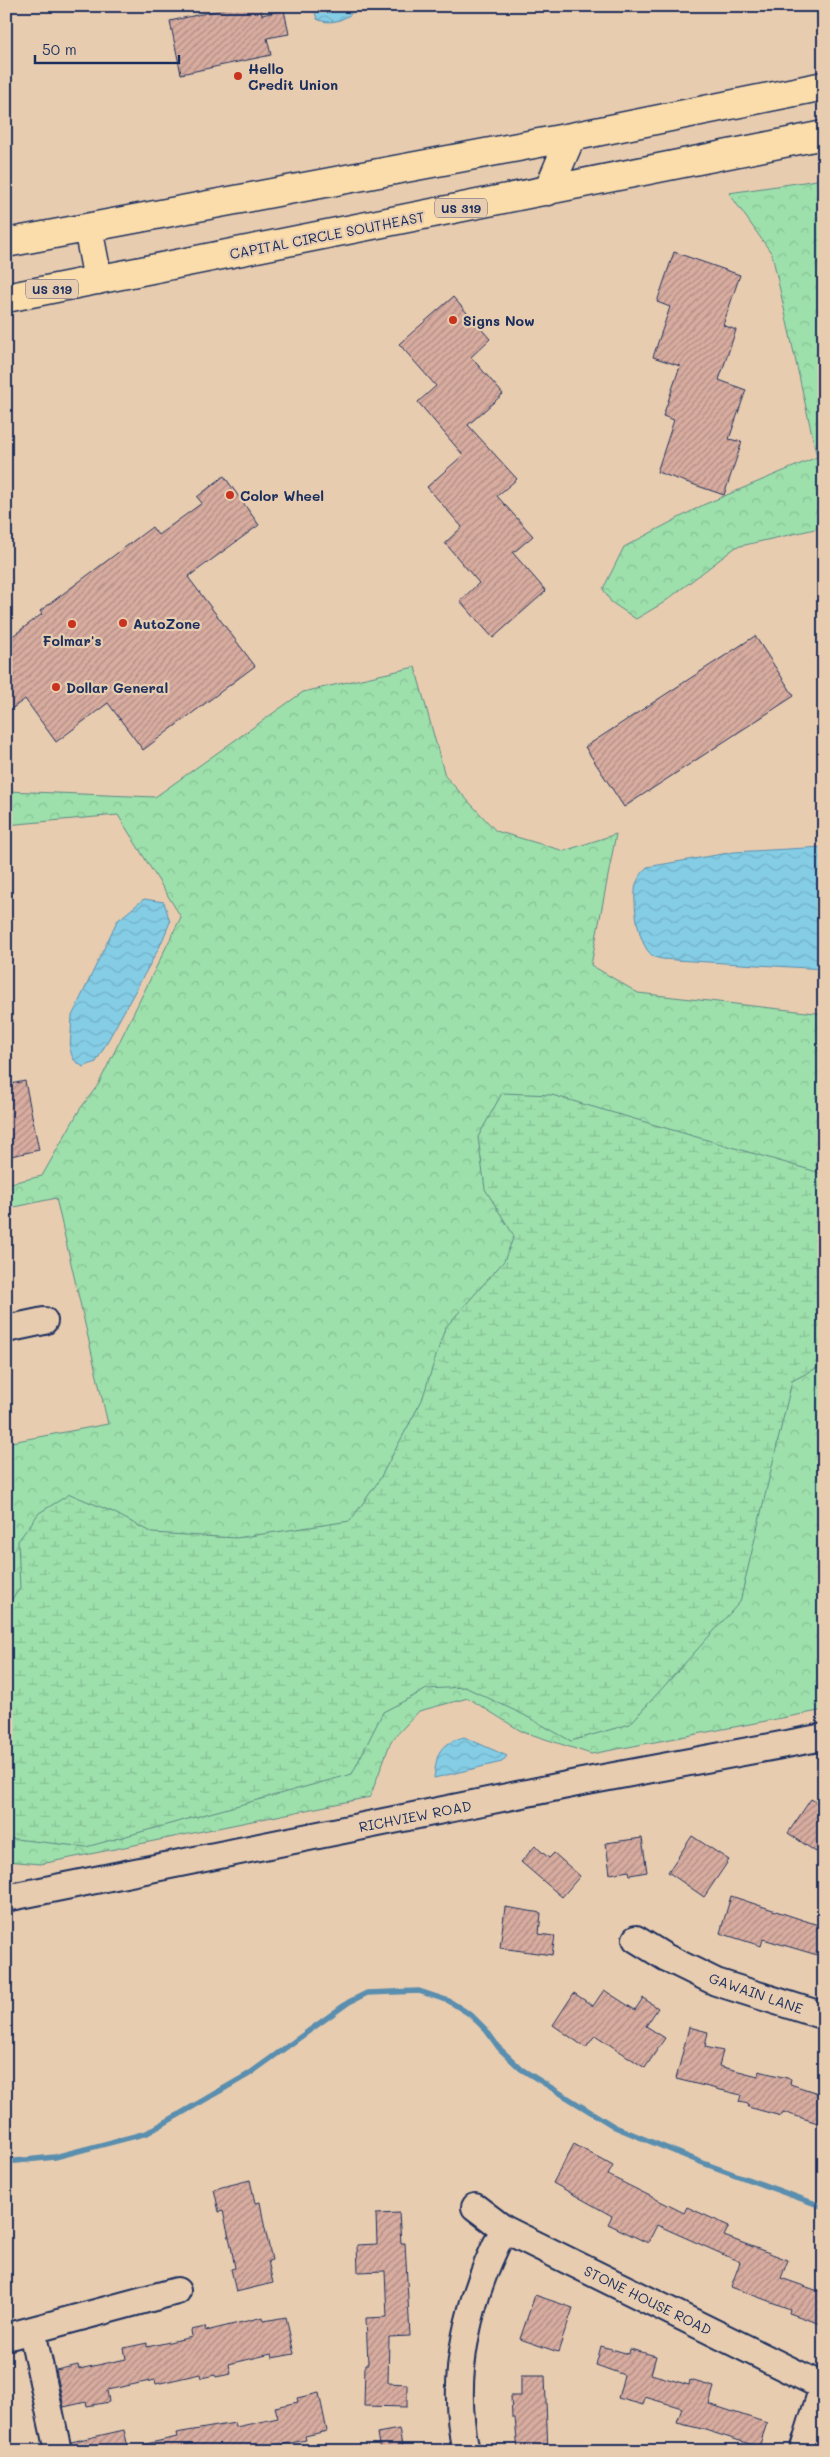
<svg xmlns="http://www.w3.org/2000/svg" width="830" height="2457" viewBox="0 0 830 2457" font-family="Mali,sans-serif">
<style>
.forest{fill:url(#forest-crowns);stroke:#5c8884}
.wetland{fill:url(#wetland-marsh);stroke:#5c8884}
.water{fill:url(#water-waves);stroke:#5a8eaf}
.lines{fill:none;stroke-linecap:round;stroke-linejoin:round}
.stream{stroke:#5a8eaf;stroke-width:5.5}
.building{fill:url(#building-hatch);stroke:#1b2f5e}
.minor-casing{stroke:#1b2f5e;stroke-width:30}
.major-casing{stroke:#1b2f5e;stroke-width:31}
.minor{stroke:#e8ccaf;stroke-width:26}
.major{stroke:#fbddab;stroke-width:28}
.poi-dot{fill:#c8321e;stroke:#e8ccaf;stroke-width:2}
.labels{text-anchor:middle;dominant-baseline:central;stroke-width:4.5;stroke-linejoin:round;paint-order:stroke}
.shield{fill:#e8ccaf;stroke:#585e76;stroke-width:1}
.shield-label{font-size:12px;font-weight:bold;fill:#1b2f5e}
.poi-label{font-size:14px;font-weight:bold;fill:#1b2f5e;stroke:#e8ccaf;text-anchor:start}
.street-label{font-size:14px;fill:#1b2f5e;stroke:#e8ccaf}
</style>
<defs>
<pattern id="forest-crowns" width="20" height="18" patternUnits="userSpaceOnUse" patternTransform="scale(1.25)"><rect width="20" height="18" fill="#9de0ab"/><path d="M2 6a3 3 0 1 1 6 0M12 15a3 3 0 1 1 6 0" fill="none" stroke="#87c096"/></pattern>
<pattern id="wetland-marsh" width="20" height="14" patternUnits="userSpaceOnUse" patternTransform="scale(1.25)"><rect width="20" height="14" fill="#9de0ab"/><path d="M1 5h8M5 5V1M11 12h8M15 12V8" fill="none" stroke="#87c096"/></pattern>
<pattern id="water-waves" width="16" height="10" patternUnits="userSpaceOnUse" patternTransform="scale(1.25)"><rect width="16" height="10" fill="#84cde5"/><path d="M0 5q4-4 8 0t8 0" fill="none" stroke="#71b0c7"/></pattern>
<pattern id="building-hatch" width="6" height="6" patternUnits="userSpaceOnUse" patternTransform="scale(1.25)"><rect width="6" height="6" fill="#d8ac9f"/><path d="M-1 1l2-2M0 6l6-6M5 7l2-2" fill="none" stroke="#ae8c85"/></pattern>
</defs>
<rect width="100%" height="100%" fill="#e8ccaf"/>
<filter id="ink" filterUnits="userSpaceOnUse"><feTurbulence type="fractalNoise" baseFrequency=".02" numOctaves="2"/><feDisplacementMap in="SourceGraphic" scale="10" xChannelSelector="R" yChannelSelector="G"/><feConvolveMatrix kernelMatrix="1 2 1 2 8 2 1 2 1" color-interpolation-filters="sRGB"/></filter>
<g filter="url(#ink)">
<path class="forest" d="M824 179V527L736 547 663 603 636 619 611 602 603 589 624 547 703 505 817 457 772 254 729 193Z
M415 667 445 776 496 831 564 851 616 834 591 965 638 993 824 1014V1710L591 1754 521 1731 468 1698 419 1711 391 1741 370 1797 41 1864 6 1861V1443L108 1424 56 1198 6 1209V1184L42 1176 80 1109 98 1085 181 917 118 815 6 825V791L155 797 303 692Z"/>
<path class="wetland" d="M502 1093 552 1095 824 1174V1364L792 1381 740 1602 630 1724 571 1741 524 1715 465 1687 427 1689 383 1712 352 1774 86 1847 6 1838V1606L20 1589 18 1541 39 1513 70 1494 113 1512 152 1533 236 1538 350 1521 378 1482 422 1400 445 1328 504 1261 514 1236 485 1189 478 1137Z"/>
<path class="water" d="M313 6H349L351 14C341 21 329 25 317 19Z
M824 847V969L675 960C669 959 661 960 655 957 638 950 632 900 636 884 638 878 643 872 647 867L734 852Z
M144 899 164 902 170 922 160 946 96 1062 83 1067 73 1059 70 1049 72 1016 117 921Z
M464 1737 507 1756 502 1762 434 1778C437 1752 438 1745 464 1737Z"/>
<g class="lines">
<path class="stream" d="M6 2162 55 2157 147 2133 249 2074 349 2002 367 1993 419 1991 449 2001 471 2015 486 2030 499 2048 521 2069 615 2127 703 2163 824 2207"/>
</g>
<path class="building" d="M237 6H260L262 15 284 10 289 34 267 38 271 55 181 74 170 21Z
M674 252 740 275 723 325 736 330 719 380 746 390 729 439 742 442 724 495 657 472 674 420 663 416 680 366 653 357 670 307 657 302Z
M453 297 490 339 471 357 503 394 468 425 517 479 497 496 533 536 513 553 546 591 493 638 460 601 479 583 445 543 462 527 427 487 463 455 418 402 436 386 399 344Z
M224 476 259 525 188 577 255 666 143 750 108 703 56 742 25 699 6 713V641L42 614 40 611 152 527 158 535 202 503 197 497Z
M755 636 794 696 624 807 585 747Z
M25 1081 39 1150 6 1157V1085Z
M811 1799 824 1807V1841L816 1852 788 1833Z
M692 1836 729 1860 704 1897 668 1872Z
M642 1838 647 1872 630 1875 629 1871 610 1874 606 1843Z
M535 1846 549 1858 554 1853 580 1876 562 1897 521 1862Z
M731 1896 821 1926 819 1935 824 1936V1957L763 1939 761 1946 720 1933Z
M505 1907 541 1913 539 1934 555 1936 552 1955 500 1948Z
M604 1990 635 2010 643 1998 658 2008 646 2026 665 2038 645 2068 595 2035 586 2048 553 2025 574 1993 593 2006Z
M689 2027 708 2032 705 2047 723 2051 719 2066 758 2076 759 2071 791 2079 790 2084 824 2095V2125L783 2112 781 2116 748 2107 749 2104 739 2102 741 2095 676 2079Z
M574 2144 613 2166 608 2175 684 2213 687 2207 729 2226 724 2236 788 2260 781 2278 824 2293V2325L789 2313 790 2309 731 2287 740 2262 657 2225 648 2243 608 2224 612 2216 553 2183Z
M250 2180 255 2203 260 2202 264 2224 272 2260 268 2261 273 2283 236 2292 231 2269 235 2268 231 2246 223 2211 219 2212 214 2189Z
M399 2213 401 2243H405L410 2336 389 2337 388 2383 407 2384V2407L364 2406 365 2364H368L366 2318 387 2317 385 2271 358 2272 357 2245 377 2244 376 2214Z
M535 2295 573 2308 558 2352 520 2339Z
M263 2317 264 2321 286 2317 294 2354 272 2358 271 2354 229 2364 231 2374 216 2377 215 2375 201 2378 200 2374 156 2384 155 2380 107 2390 109 2402 87 2406 86 2402 64 2407 56 2370 78 2365 79 2369 126 2359 124 2348 147 2343V2347L192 2337 191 2330 205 2327 206 2331Z
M601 2346 629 2354 630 2349 656 2356 651 2374 689 2385 690 2380 714 2387 709 2404 767 2423 759 2447 702 2429 677 2423 682 2408 645 2397 643 2405 618 2398 624 2375 596 2365Z
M521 2376H545L548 2451H518L515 2418H512L511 2396H521Z
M319 2393 327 2431 305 2436 306 2440 265 2448V2451H147L146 2444 177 2437 176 2433 235 2423 236 2427 278 2418 275 2407 298 2402 297 2398Z
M399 2429 403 2451H380L377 2433Z
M124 2430 129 2451H73L71 2442Z"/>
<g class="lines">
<defs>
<path id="minor" d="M6 1329 44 1321
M6 1898 582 1782 824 1737
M636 1939 665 1957 716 1982 824 2016
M475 2207 504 2229 824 2387
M32 2331 58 2451
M6 2337 177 2291
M466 2451C449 2375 469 2296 504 2229
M803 2451 823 2387"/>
<path id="major" d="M548 191 571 137
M88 228 98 280
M6 243 571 137 824 86
M6 298 824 135"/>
</defs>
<use href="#minor" class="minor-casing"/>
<use href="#major" class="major-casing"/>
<use href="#minor" class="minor"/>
<use href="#major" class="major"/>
</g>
</g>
<g class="poi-dot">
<circle cx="238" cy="76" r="5"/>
<circle cx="453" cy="320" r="5"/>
<circle cx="230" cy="495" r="5"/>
<circle cx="123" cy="623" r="5"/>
<circle cx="72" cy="624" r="5"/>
<circle cx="56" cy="687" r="5"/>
</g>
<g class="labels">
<g class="shield">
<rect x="435" y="198.5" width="52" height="19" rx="4"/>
<rect x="26" y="279.5" width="52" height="19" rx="4"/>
</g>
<g class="shield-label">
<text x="461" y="208">US 319</text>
<text x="52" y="289">US 319</text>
</g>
<g class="poi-label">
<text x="248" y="68">Hello<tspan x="248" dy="16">Credit Union</tspan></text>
<text x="463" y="320">Signs Now</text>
<text x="240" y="495">Color Wheel</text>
<text x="133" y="623">AutoZone</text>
<text x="72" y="640" text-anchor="middle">Folmar's</text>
<text x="66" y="687">Dollar General</text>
</g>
<g class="street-label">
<text transform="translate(327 235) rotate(-11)">CAPITAL CIRCLE SOUTHEAST</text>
<text transform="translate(415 1816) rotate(-11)">RICHVIEW ROAD</text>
<text transform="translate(756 1993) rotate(19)">GAWAIN LANE</text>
<text transform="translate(648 2300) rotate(26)">STONE HOUSE ROAD</text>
</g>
</g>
<rect width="830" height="2457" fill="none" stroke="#e8ccaf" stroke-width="25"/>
<rect x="12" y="12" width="805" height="2432" fill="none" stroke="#1b2f5e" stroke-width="2" filter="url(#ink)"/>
<path d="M35 55v8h144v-8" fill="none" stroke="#1b2f5e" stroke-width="2.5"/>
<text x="42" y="55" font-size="15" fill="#1b2f5e" stroke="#e8ccaf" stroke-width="4" paint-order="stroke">50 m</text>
</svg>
